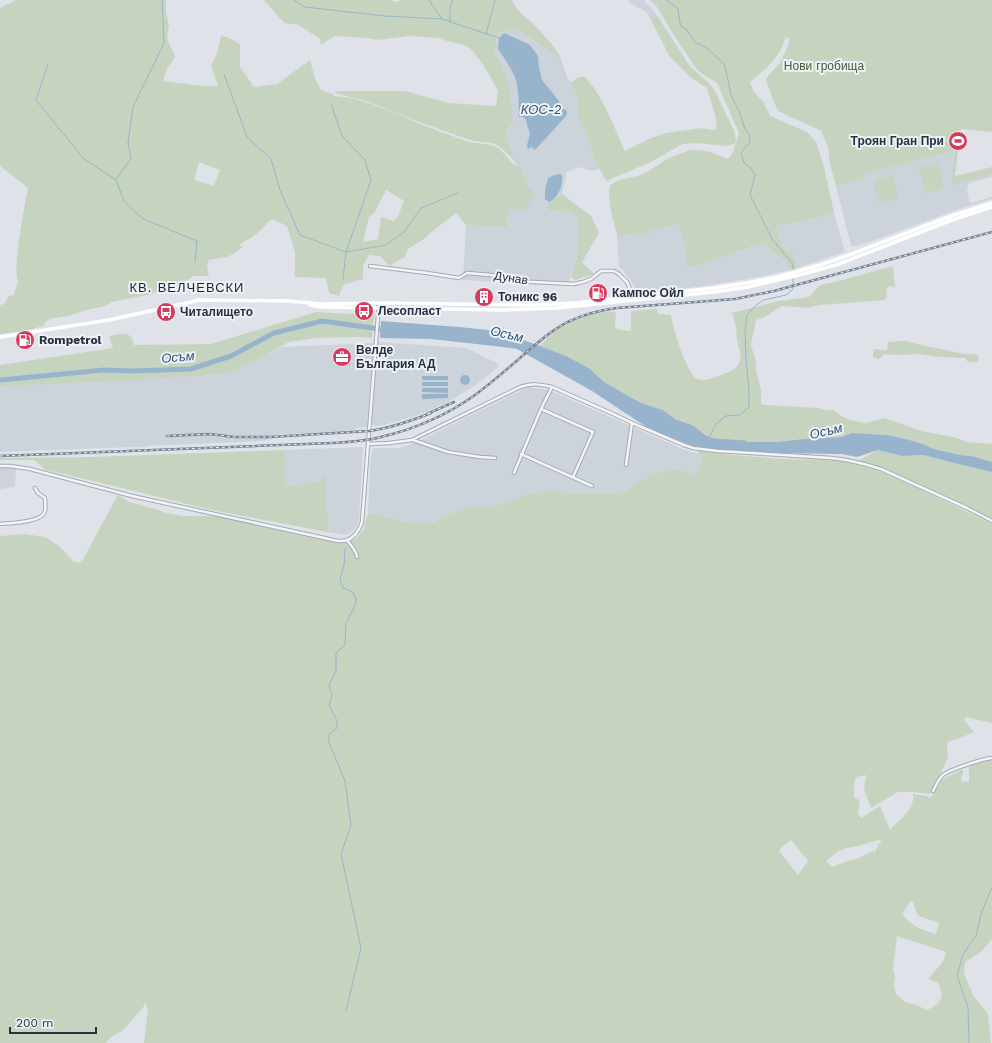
<svg xmlns="http://www.w3.org/2000/svg" width="992" height="1043" viewBox="0 0 992 1043" font-family="'Work Sans',sans-serif">
<style>
.built{fill:#cdd3db;fill-rule:evenodd}
.green{fill:#c6d4bf;fill-rule:evenodd}
.water{fill:#97b4cc}
.lines{fill:none;stroke-linecap:round;stroke-linejoin:round}
.stream{stroke:#97b4cc;stroke-width:1}
.river{stroke:#97b4cc;stroke-width:5}
.street-casing{stroke:#a4aab3;stroke-width:4.5}
.street{stroke:#f2f4f7;stroke-width:2.5}
.secondary{stroke:#fff;stroke-width:3.5}
.rail-casing{stroke:#778494;stroke-width:2.5}
.rail{stroke:#eef2f7;stroke-width:1;stroke-dasharray:3;stroke-linecap:butt}
.labels{text-anchor:middle;dominant-baseline:central;stroke-width:4;stroke-linejoin:round;paint-order:stroke}
.park-label{font-size:12px;fill:#3d5e33;stroke:#eef2f7}
.poi-label{font-size:12px;font-weight:bold;fill:#273241;stroke:#eef2f7;text-anchor:start}
.street-label{font-size:12px;fill:#273241;stroke:#eef2f7}
.water-label{font-size:13px;font-style:italic;fill:#2e5378;stroke:#eef2f7}
.neighbourhood-label{font-size:13px;letter-spacing:1px;fill:#192332;stroke:#eef2f7}
</style>
<rect width="100%" height="100%" fill="#dfe3e9"/>
<path class="built" d="M628 0H644L657 15 651 20 646 12 630 3Z
M516 29 539 44 561 59 568 79 571 82 578 100 577 113 590 143 593 156 600 169 592 171 578 167 567 172 562 194 547 203 549 211 569 212 579 219 577 257 568 285H546L463 280 466 225 507 228 508 208 528 187 521 167 516 165 513 157 505 132 508 80 495 52 497 34Z
M955 151 952 177 992 174V177L969 183 967 191 970 203 992 197V199L959 209 875 240 855 246H851L836 186 862 179 866 174Z
M834 212 845 252 797 268 796 262 782 245 776 226 808 220Z
M680 225 681 229 728 254 752 247 763 242 772 251 785 261 790 270 758 277 710 285 681 289 638 292 624 271 619 267 617 237 637 233 643 236 649 232 662 228 669 226Z
M378 342 466 348 497 363 499 366 476 385 450 401 419 415 384 425 376 426 372 424V416ZM422 388H448V392H422Z
M374 343 372 359V361L369 363V367H371L372 370H371V377L367 427 355 428V432L278 434 277 437 263 441 146 446V447H132L0 452V386L34 382 233 372 282 347Z
M528 387 549 390 685 450 703 455V459L695 477 685 472 630 487 616 494H579L554 491 528 494 510 502 489 507H467L445 516 431 523H415L408 522 368 513 370 466 373 448H399L417 442 475 413Z
M363 447 359 520 356 527 351 533 345 535 327 532 329 512H325L322 475 321 480 295 486H284V450Z
M0 467H16L15 487 0 489Z"/>
<path class="green" d="M16 0H166V11L169 26 167 38 175 57 167 69 163 81 204 86H218L211 66 217 53 221 36 227 37 240 44V67L254 87 277 84 310 60 315 78 321 90 333 94 334 96 351 98 369 103 398 114 420 124 469 142 492 145 499 148 514 165 521 167 528 187 536 194 524 210 508 209 507 228 466 225 456 213 429 234 427 237 408 249 405 257 389 266 380 256 369 255 363 266V279L343 285 339 296 329 293 326 278 295 277V252L287 226 274 220H270C261 232 252 237 239 245L243 247 228 257 209 260 207 266 209 276H194L186 281 151 294 112 302 105 306 83 311 72 315 50 319 45 322 44 326 24 331 0 334V305L4 304 9 296 14 295 18 281C12 272 25 203 28 188L0 166V8ZM199 162 220 170 214 186 195 180 196 173ZM386 190 404 201 398 216 394 221 381 217 378 239 363 242 369 217 375 212Z
M264 0H389L396 2 402 0H512C515 9 523 15 530 21 541 32 555 45 561 59L539 44 516 29 497 34 495 52 508 80 513 122 505 132 515 161 500 147 493 143 484 142 473 141 419 122 407 117 366 101 338 94 335 91H405L449 103 496 106 498 91 491 78 481 62 471 49 464 45 447 41 438 38 409 36 378 40 367 38 335 36 321 45 320 39 299 25 284 23Z
M650 0H992V132L961 129 955 176 992 167V174L953 185 952 177 955 151 866 174 862 179 836 186 830 164 828 147 821 131 778 111 774 102 766 80C769 73 774 70 779 64 784 57 787 48 790 39L786 37C783 44 781 51 776 57 769 67 759 74 750 82L754 92 763 101 770 116 773 117 807 132 816 142 823 163 834 212 808 220 776 226 782 245 786 250 791 252 796 262 797 268 790 270 785 261 772 251 763 242C751 248 739 250 727 255 714 259 702 265 688 267L684 244 685 240 682 237 680 225 669 226 649 232 648 234 646 237 637 233 617 237V234C613 219 607 201 610 185L619 180 638 176 647 172 667 159 690 150H700L710 152 728 159 733 152 739 133 717 83 698 71 673 34 657 7Z
M657 15 689 65C697 74 708 80 715 91L735 133 736 141 734 144 727 146 696 143 682 144 653 161 606 181 593 156 590 143 580 121 577 112 578 100 571 82C576 79 579 76 585 77 603 96 614 127 625 151L651 138 666 133 701 128 714 130 717 127 715 115 707 88 690 77 670 57 651 20Z
M937 163 944 185 940 189 926 193 919 168Z
M893 175 899 198 879 203 873 182V181Z
M562 194 591 216 599 233 582 262 594 274 575 280 571 277 577 257 579 219 569 212 549 211 547 203Z
M893 266 895 287 889 286 886 290 887 296 885 300 874 301 819 305 808 308 782 306 763 318 756 320 751 345 756 362V370L761 390V404L765 405 818 408 826 410H834L841 416 850 420 866 423 885 418 921 431 953 437 967 442 992 444V462L972 456 960 455 934 449 923 444 906 439 887 435 852 433 842 437 803 439 777 442H724L705 435 694 426 675 419 663 410 641 403 604 382 589 368 566 356 540 346C555 328 581 315 604 312 608 311 612 312 616 312L615 329 631 331V311L657 309 658 314 671 315C672 326 687 374 697 379 704 382 714 377 721 375 728 372 737 370 740 361 742 353 738 347 737 340 736 336 737 332 736 328 735 323 734 318 732 313L778 301 809 297 820 285 835 282Z
M316 312 374 315 372 338 359 337 317 338 289 342 259 359 233 372 218 374 139 380 0 386V365L113 348 109 336C122 334 131 329 134 345L211 344Z
M899 341H906L926 346 965 354H974L979 356 978 362H968L965 358 940 357 919 354 897 355 885 354 879 359 873 357V353L874 349 887 350 888 342Z
M284 450 285 486H295L321 480 322 475H326L325 512H329L327 532 212 510 64 474 50 471 46 470 34 460H0V458L93 457Z
M878 450 902 456 923 455 966 466 992 472V521L889 473 857 461Z
M700 451 732 455 783 459 840 460 855 464 876 470 903 481 978 517 992 524V723L966 717 964 720 974 732 958 739 949 741 947 744 948 757 941 773 942 776 939 779 935 788 930 794 913 792H898L871 808 864 790 866 775 856 777 854 786V797L860 801 858 813 861 818 880 806 890 830C899 820 915 810 913 794L927 796 930 798 938 787 941 780 963 769V774L961 776V781L969 782V768L968 767 970 766V764L992 759V939L981 952 965 962 964 974 973 995 988 1014 991 1043H144L148 1009 145 1002 143 1008 122 1031 114 1035 105 1043H0V536L24 534 45 537 59 546 73 561 79 563 83 559 118 495 129 502 159 510 163 512 182 516H222L329 539 349 541 356 539 364 529 368 513 408 522 415 523H431L445 516 467 507H489L510 502 528 494 542 492 554 491 579 494H616L631 487 651 475 671 470H679L685 472 695 477 703 459V455L697 453ZM882 839 874 853 873 851 854 860H850L832 867 826 861 837 852 846 848 858 846ZM791 840 808 861 798 875 779 851 782 847ZM911 901H913L916 912 919 916 939 923 936 934C926 931 904 924 903 912ZM897 936 943 951 946 952C944 964 935 969 929 979L930 980 938 983C946 997 940 1005 927 1010L916 1005 905 1002 896 994 894 984 895 976 893 969Z"/>
<path class="water" d="M504 33 511 36 530 45 538 56 539 67 542 80 559 101 560 107 566 110 567 113 566 116 537 148 534 150 532 147 528 149 527 145 530 134 525 118 518 116C520 108 518 88 516 80 512 69 505 59 498 49L499 38Z
M561 174C565 183 558 198 549 202L545 199V190L548 178 555 175Z
M381 321 459 327 498 331 540 346 566 356 589 368 604 382 641 403 663 410 675 419 694 426 705 435 724 442H777L803 439 842 437 852 433 887 435 906 439 923 444 934 449 960 455 972 456 992 462V472L966 466 923 455 902 456 878 450 857 457 841 454 759 453 698 448 651 430 592 391 517 349 494 346 431 339 380 338Z
M460 380a5 5 0 1 1 10 0a5 5 0 1 1-10 0Z
M422 376H448V380H422Z
M422 382H448V386H422Z
M422 388H448V393L422 392Z
M422 394H448V398L422 399Z"/>
<g class="lines">
<path class="stream" d="M294 0 305 7 385 16 442 19 499 38
M429 0 442 19
M666 0 676 7 678 9 680 23 681 26 686 29 695 42 707 48 721 61 725 66 731 95 739 111 745 129 749 134 750 139 749 144 746 146 741 153 744 163 752 169 755 175 750 195 772 239 792 263 794 270
M450 21V8L453 0
M486 34 495 0
M48 64 36 100 84 159 116 180 124 201 143 219 197 241 195 262
M224 74 247 137 271 159 280 190 300 235 346 252 343 279
M331 104 342 136 365 160 371 180 346 252 386 245 404 232 421 208 458 193
M116 179 131 159 128 142 133 107 164 43 162 0
M710 436 715 425 726 416 740 415 749 407V391L746 359 745 332 747 315 756 305 764 300 786 295 793 289V279
M345 548 344 566 340 579 343 588 353 592 356 599 355 606 346 623 345 645 336 653V671L329 685 332 695 329 705 337 721V728L330 733 328 740 345 781 351 825 341 854 361 948 346 1011
M969 1043 968 1007 957 976 963 954 976 936 981 914 992 887"/>
<path class="river" d="M0 380 104 370 131 371 191 369 231 356 274 333 322 321 387 330
M715 441 745 443"/>
<defs>
<path id="street" d="M370 266 427 273 459 278 467 273 502 276 513 281 574 284 583 282 591 279 601 271H614L619 274 627 282 634 298
M541 409 593 432 573 477
M413 440 448 452 480 457 495 458
M368 444 389 443 412 440 520 387C532 383 539 384 552 387L611 413 632 423 684 445 693 448 718 451 831 458 846 460 864 464 881 469 967 508 992 521
M521 454 592 486
M626 465 632 423
M0 466H10L30 469 132 496 338 541C351 542 358 534 362 522L379 303
M514 473 541 409 552 387
M0 524C10 523 42 523 45 511 46 508 45 502 45 498L38 493 35 488
M347 540C351 546 356 550 357 557
M933 791C936 786 938 779 943 775 951 769 982 759 992 758"/>
</defs>
<use href="#street" class="street-casing"/>
<use href="#street" class="street"/>
<path class="secondary" d="M310 305 322 307 504 310 557 308 714 292 748 287 799 275 836 265 952 220 992 207
M0 337 109 320 200 300 289 301 322 304 379 303 532 305 576 303 714 288 747 283 777 277 820 265 849 255 951 216 992 203"/>
<defs>
<path id="rail" d="M427 414 454 402
M167 436 210 434 234 437H270L369 431C391 428 411 421 431 413
M0 456 333 443C350 442 366 441 381 437 415 429 447 415 475 395 494 381 511 366 528 351 542 339 555 328 570 321 585 314 601 310 617 308L735 299 774 291 992 232"/>
</defs>
<use href="#rail" class="rail-casing"/>
<use href="#rail" class="rail"/>
</g>
<defs>
<symbol id="stadium-disc" viewBox="-11 -11 22 22"><circle r="9.5" fill="#d73b5b" stroke="#eef2f7"/><path d="M0-5a6.5 5 0 1 0 0 10a6.5 5 0 1 0 0-10ZM-3.5-1.8h7v3.6h-7Z" fill="#fff"/></symbol>
<symbol id="fuel-disc" viewBox="-11 -11 22 22"><circle r="9.5" fill="#d73b5b" stroke="#eef2f7"/><path d="M-5.5-6h7V0h2V4h1.3V-2.5L3-4.5l.8-.8L6-3V5H2.5V1h-1V6h-7ZM-4.2-4.7v3.2H.2V-4.7Z" fill="#fff"/></symbol>
<symbol id="building-disc" viewBox="-11 -11 22 22"><circle r="9.5" fill="#d73b5b" stroke="#eef2f7"/><path d="M-4-6H4V6H1V3H-1V6H-4ZM-2.5-4.3h1.7v1.8h-1.7ZM.8-4.3h1.7v1.8H.8ZM-2.5-1h1.7V.8h-1.7ZM.8-1h1.7V.8H.8Z" fill="#fff"/></symbol>
<symbol id="bus-disc" viewBox="-11 -11 22 22"><circle r="9.5" fill="#d73b5b" stroke="#eef2f7"/><path d="M-5-6H5V4H4V6H2V4H-2V6H-4V4H-5ZM-3.5-4V0h7V-4ZM-3.5 1.2v1.5H-2V1.2ZM2 1.2v1.5H3.5V1.2Z" fill="#fff"/></symbol>
<symbol id="office-disc" viewBox="-11 -11 22 22"><circle r="9.5" fill="#d73b5b" stroke="#eef2f7"/><path d="M-6-3h4V-5.5h4V-3h4V5H-6ZM-1-4.5V-3h2v-1.5ZM-6 0V1H6V0Z" fill="#fff"/></symbol>
</defs>
<g fill-rule="evenodd">
<use href="#stadium-disc" x="947" y="130" width="22" height="22"/>
<use href="#fuel-disc" x="587" y="282" width="22" height="22"/>
<use href="#building-disc" x="473" y="286" width="22" height="22"/>
<use href="#bus-disc" x="353" y="300" width="22" height="22"/>
<use href="#bus-disc" x="155" y="301" width="22" height="22"/>
<use href="#fuel-disc" x="14" y="329" width="22" height="22"/>
<use href="#office-disc" x="331" y="346" width="22" height="22"/>
</g>
<g class="labels">
<g class="park-label">
<text x="824" y="66">Нови гробища</text>
</g>
<g class="poi-label">
<text x="944" y="141" text-anchor="end">Троян Гран При</text>
<text x="612" y="293">Кампос Ойл</text>
<text x="498" y="297">Тоникс 96</text>
<text x="378" y="311">Лесопласт</text>
<text x="180" y="312">Читалището</text>
<text x="39" y="340">Rompetrol</text>
<text x="356" y="350">Велде<tspan x="356" dy="14">България АД</tspan></text>
</g>
<g class="street-label">
<text transform="translate(511 278) rotate(9)">Дунав</text>
</g>
<g class="water-label">
<text x="541" y="109">КОС-2</text>
<text transform="translate(507 334) rotate(13)">Осъм</text>
<text transform="translate(178 357) rotate(-5)">Осъм</text>
<text transform="translate(826 431) rotate(-13)">Осъм</text>
</g>
<g class="neighbourhood-label">
<text x="187" y="287">КВ. ВЕЛЧЕВСКИ</text>
</g>
</g>
<path d="M10 1027v6h86v-6" fill="none" stroke="#273241" stroke-width="2"/>
<text x="16" y="1027" font-size="12" fill="#273241" stroke="#eef2f7" stroke-width="3" paint-order="stroke">200 m</text>
</svg>
